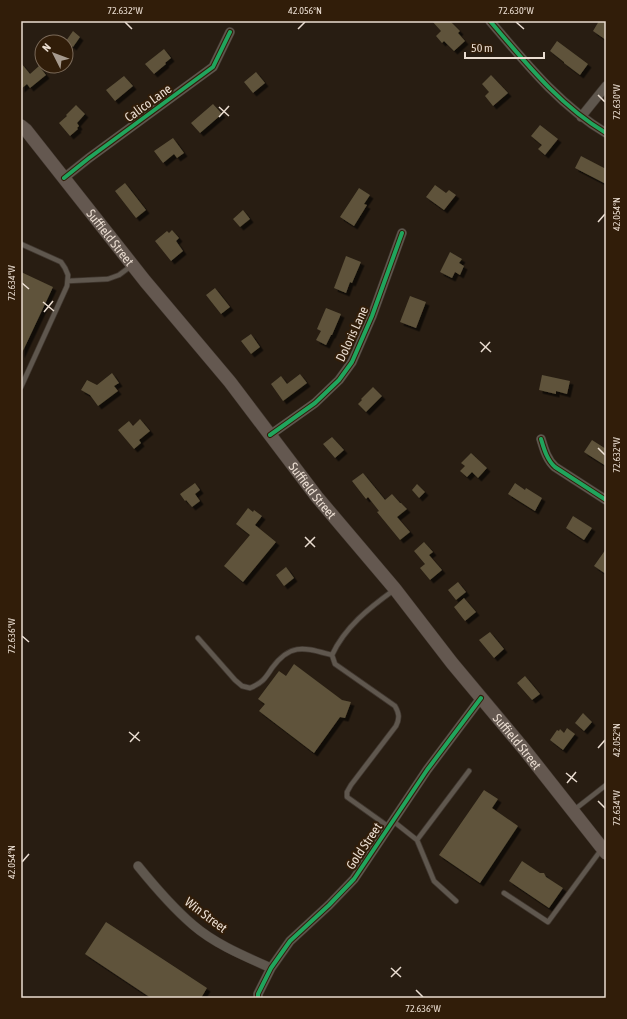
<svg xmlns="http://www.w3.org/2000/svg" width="627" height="1019" viewBox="0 0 627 1019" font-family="'Asap Condensed',sans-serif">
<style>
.building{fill:#5e533b;filter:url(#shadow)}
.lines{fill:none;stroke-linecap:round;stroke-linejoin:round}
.lane-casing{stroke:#40372f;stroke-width:6}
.street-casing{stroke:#40372f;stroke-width:10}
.secondary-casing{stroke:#40372f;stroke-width:14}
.lane{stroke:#5f574e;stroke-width:4.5}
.street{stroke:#5f574e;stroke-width:9}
.secondary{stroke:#645850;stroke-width:13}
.cycleway-casing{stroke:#311d09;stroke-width:6}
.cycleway{stroke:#20a55d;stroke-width:4}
.ticks{fill:none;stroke:#eaddd1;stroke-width:1.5}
.labels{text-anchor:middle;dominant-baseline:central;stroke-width:4;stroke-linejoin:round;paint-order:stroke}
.street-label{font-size:13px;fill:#eaddd1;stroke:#311d09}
.neatline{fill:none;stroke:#eaddd1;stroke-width:1.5}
.ticks-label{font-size:10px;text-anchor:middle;fill:#eaddd1}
</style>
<defs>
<filter id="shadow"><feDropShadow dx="3.5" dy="3.5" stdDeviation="0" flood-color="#0009"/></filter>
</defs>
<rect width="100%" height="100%" fill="#281d12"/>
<path class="building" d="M432 21H450L460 31 458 33 465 41 454 51 444 41 442 43 436 36 441 31Z
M599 21H606V40L593 31Z
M73 31 80 37 73 47 66 41Z
M557 41 588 64 580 75 564 63V62L550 51Z
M164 49 171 58 165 63 166 64 154 74 145 64Z
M21 63 30 74 39 66 46 75 30 88 27 84 21 89Z
M256 72 265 83 253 93 244 82Z
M491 75 508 93 493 106 485 96 489 92 482 84Z
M124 76 133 86 115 101 106 90Z
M213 104 222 114 200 133 191 123Z
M76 105 85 114 77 123 79 126 77 128 78 129 70 136 59 123 67 116 66 115Z
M540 125 558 139 545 155 538 149 542 145 531 136Z
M173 138 184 153 177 158 174 154 163 163 154 151Z
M581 156 606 169V184L575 168Z
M125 183 146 210 136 218 115 191Z
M435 185 446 193 449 190 456 195 444 210 426 197Z
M359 188 370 195 364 204 367 205 354 226 340 217Z
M243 210 250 219 240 227 233 219Z
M172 230 179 238 176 241 183 251 171 261 155 241 167 231 169 233Z
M450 252 462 259 459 263 464 266 460 275 455 272 452 278 440 272Z
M346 256 361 262 352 283 350 282 346 293 334 288Z
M21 272 53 287 21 355Z
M215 288 230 307 221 314 206 295Z
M410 296 426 302 416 328 400 322Z
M326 308 341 314 332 335H331L326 345 316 340 321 331 317 329Z
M251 334 260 347 251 354 241 341Z
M112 373 119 383 114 386 118 391 98 406 90 395 81 390 87 380 97 385Z
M300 374 307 383 283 401 271 384 281 376 287 384Z
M542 375 570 381 567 394 556 391V394L539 390Z
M373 387 382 396 366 412 358 404 362 400 361 399Z
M140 419 150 431 139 440 141 443 134 449 118 430 129 421 133 426Z
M332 437 344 450 335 458 323 444Z
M592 440 606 449V466L584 452Z
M471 453 487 468 478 478 472 472 467 477 460 471 465 466 461 463Z
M363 473 385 500 392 494 400 503H401L407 509 397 517 410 532 400 540 377 512 379 511 368 497 366 499 352 481Z
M195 483 200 490 195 494 200 501 192 507 186 500 185 501 180 494Z
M515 483 525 490 526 488 542 498 535 511 508 494Z
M417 484 425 492 419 498 412 490Z
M248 508 253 512 254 510 262 516 255 525 276 542 243 582 224 566 250 535 236 524Z
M573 516 592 528 584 540 566 528Z
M424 542 433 552 429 555 442 570 430 580 420 568 425 564 414 551Z
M606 549V574L594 566Z
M286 567 294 578 284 586 276 575Z
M458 582 466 592 456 600 448 590Z
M464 598 476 612 465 621 454 607Z
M490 632 504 649 494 658 479 640Z
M294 664 342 700 351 702 345 718 340 717 314 753 259 711 265 704 258 699 279 671 286 676Z
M525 676 540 694 532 700 517 683Z
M583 713 592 722 584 731 575 723Z
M567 728 575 734 563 750 550 740 557 730 559 731 560 729 564 733Z
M484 790 498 799 492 808 518 826 480 883 439 855Z
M522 861 540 873H544L546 877 563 888 549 908 509 881Z
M106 922 207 988 201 998H151L85 954Z"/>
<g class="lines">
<defs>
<path id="lane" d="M21 244 61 262 65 268 68 275 67 286 21 387
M68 281 108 279 119 275 131 266
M198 638 235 680 242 686 250 688C262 683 265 679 272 668 291 642 305 648 332 655
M574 810 606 785
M393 821 417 840 469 771
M389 827 347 797V792L351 785 396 726C400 718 399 713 395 706L335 664 332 655C345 627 369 608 394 590
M417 840 434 881 456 901
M504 893 548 922 601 850"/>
<path id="street" d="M490 21C525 62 559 105 606 133
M581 117 606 86
M64 178 89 158 213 67 230 32
M270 435 315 403 339 380 352 362 372 316 402 233
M541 439C544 449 547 460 555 467L606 500
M138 866C155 887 172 907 193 925 215 944 244 956 271 968
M258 998V994L271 968 290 941 329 905 354 879 427 770 481 698"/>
<g id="secondary">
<path id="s1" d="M21 126 26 130 145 281 230 382 317 497 395 589 452 663 524 749 606 853"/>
</g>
</defs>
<use href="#lane" class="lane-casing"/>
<use href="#street" class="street-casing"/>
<use href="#secondary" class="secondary-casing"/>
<use href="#lane" class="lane"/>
<use href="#street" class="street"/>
<use href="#secondary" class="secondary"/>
<defs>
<path id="cycleway" d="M490 21C525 62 559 105 606 133
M64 178 89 158 213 67 230 32
M270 435 315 403 339 380 352 362 372 316 402 233
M541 439C544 449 547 460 555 467L606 500
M258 998V994L271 968 290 941 329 905 354 879 427 770 481 698"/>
</defs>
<use href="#cycleway" class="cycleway-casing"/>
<use href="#cycleway" class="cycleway"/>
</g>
<path class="ticks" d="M125 22 132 29M516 22 524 29M298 29 305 22M598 95 605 102M219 107 229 116M219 117 229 106M598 222 605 214M22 283 29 289M43 302 54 311M44 312 53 301M480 342 491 352M481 352 490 342M598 448 605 455M305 537 315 547M305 547 315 537M22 636 29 642M129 732 140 741M130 742 139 732M598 748 605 740M566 773 577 782M567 783 576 772M598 801 605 808M22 862 29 854M391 968 401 977M391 977 401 967M416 990 423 997"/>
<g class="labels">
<g class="street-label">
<text transform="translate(148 103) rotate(-36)">Calico Lane</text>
<text stroke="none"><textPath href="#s1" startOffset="143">Suffield Street</textPath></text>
<text transform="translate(352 334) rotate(-65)">Doloris Lane</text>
<text stroke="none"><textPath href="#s1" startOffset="467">Suffield Street</textPath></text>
<text stroke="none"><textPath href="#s1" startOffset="791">Suffield Street</textPath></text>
<text transform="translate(364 846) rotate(-56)">Gold Street</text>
<text transform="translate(206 915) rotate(37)">Win Street</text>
</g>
</g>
<rect width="627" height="1019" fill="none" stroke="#311d09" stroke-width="44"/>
<g transform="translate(54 54) rotate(312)"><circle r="19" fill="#311d09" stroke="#7b6a59"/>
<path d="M0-3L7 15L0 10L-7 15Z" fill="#a69a8e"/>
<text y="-6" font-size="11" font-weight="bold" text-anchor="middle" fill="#eaddd1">N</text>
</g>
<path d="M465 52v6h79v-6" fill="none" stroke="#eaddd1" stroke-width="2"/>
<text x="471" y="52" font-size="12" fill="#eaddd1" stroke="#311d09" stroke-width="3" paint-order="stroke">50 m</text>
<rect x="22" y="22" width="583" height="975" class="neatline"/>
<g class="ticks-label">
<text x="125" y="14">72.632°W</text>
<text x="305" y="14">42.056°N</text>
<text x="516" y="14">72.630°W</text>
<text transform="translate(616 102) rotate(-90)" y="4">72.630°W</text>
<text transform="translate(616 214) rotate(-90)" y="4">42.054°N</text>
<text transform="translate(11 283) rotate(-90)" y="4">72.634°W</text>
<text transform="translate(616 455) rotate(-90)" y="4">72.632°W</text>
<text transform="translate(11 636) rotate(-90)" y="4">72.636°W</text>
<text transform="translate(616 740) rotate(-90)" y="4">42.052°N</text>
<text transform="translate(616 808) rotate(-90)" y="4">72.634°W</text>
<text transform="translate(11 862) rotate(-90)" y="4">42.054°N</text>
<text x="423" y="1012">72.636°W</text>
</g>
</svg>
